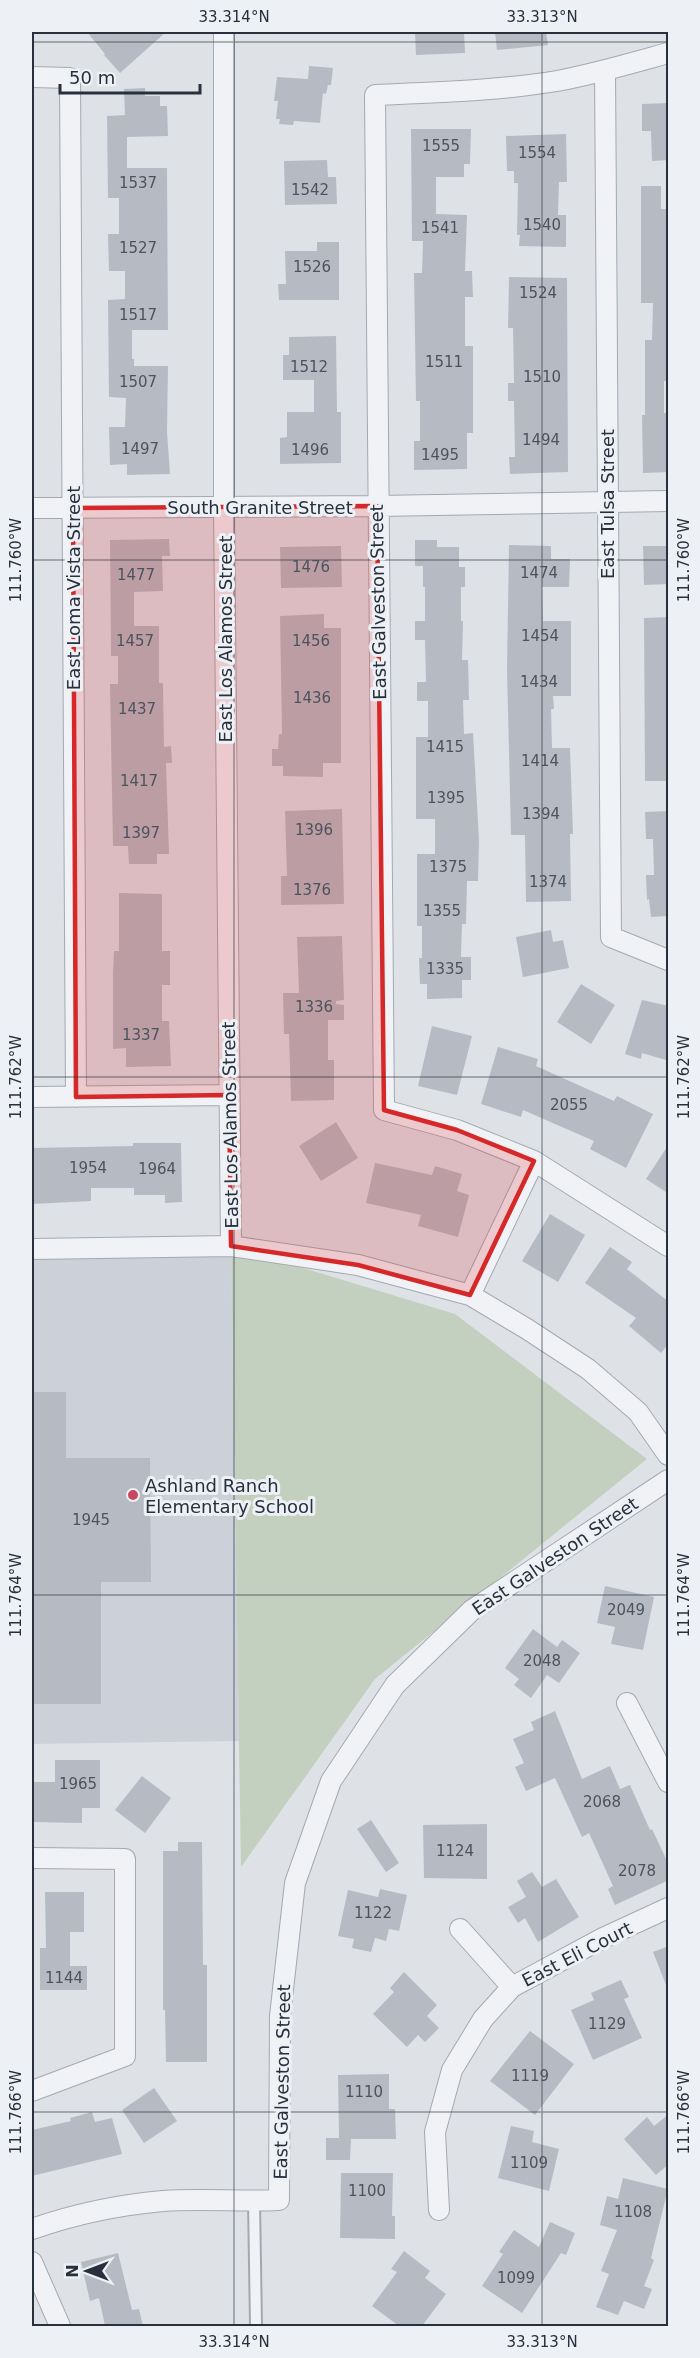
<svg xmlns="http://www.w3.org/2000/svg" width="700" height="2358" viewBox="0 0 700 2358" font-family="'DejaVu Sans',sans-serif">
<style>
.built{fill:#ccd1d9}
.green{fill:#c4d0bf}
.building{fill:#b6bbc3}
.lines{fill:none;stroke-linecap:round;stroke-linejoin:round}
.service-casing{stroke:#a4a9b1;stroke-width:14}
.minor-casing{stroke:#a4a9b1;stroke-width:22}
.service{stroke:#f0f2f5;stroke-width:10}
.minor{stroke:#f0f2f5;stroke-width:20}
.marked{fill:#d62828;fill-opacity:0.2;stroke:#d62828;stroke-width:4.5;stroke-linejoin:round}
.ticks{fill:none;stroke:#28303d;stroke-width:1.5;stroke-opacity:0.45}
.poi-dot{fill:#c74860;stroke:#edf1f5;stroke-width:2}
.labels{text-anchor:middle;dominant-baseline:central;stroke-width:6;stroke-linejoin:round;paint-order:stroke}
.number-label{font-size:15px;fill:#4c535e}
.street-label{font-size:18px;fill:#28303d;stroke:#edf1f5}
.poi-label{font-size:18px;fill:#28303d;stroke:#edf1f5;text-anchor:start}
.neatline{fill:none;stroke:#28303d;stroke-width:2}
.ticks-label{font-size:15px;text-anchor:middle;fill:#28303d}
</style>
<rect width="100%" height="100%" fill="#dee2e7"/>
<path class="built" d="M231 1246 239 1741 32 1744V1249Z"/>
<path class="green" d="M231 1246 455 1314 647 1459 375 1679 241 1867Z"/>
<path class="building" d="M87 32H166L120 73 104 55 105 54Z
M415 32H464L465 53 416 55Z
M495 32H546L548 45 497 50Z
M309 66 333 68 331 85H328L326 94 323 93 320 123 294 121 293 125 279 124 280 119H276L278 101H274L277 77 308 79Z
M145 88V96H160V106H167L168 136 127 137V168H167L168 330H132V359H134V366H168L167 432 170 474 127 475V464L110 465 109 427H125L126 398 109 397 108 300 125 299V271H109L108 234H119V198H108L107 116 125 115 124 89Z
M669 103V160L652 161 651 131H642V104Z
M411 129H471L470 164H464V177H436V214L467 215 465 271H472L473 297H465V346H473V433H467V469L414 470V441H420V401H416L414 273H422L423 241H412Z
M566 134 567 182H559L558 215H566V247L519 246 520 235H517L518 183H514V171H507L506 136Z
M327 160 328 177H336L337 204 285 205 284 161Z
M641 186H661V209H669V381H664V413H669V472L643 473 642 415H645V340H652L653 303H641Z
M317 242H339V300H279L278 284H286L285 251H317Z
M509 277 567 278 568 472 510 474 509 457H515L514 401H508V383H514L513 328H508Z
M336 336 337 412H341V463L280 464V438L287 437V412H314V380H283V355H289V337Z
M169 539 170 556H162L163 591 134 592V626H159V683H163L164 747 171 746 172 763H166L169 854H157V864H129L128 846H113L110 684H118V656H111L110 540Z
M415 540H437V547H459V567H465V587H461V621H463L462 660H468L469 700H463L464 734 473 733 479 840 478 881H467L466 924H462L461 957H471V980H462V998L427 999V984H420L419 958H422V926H417V854H435V819H416V737H428V701H417V682H426L425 640H415V621H425V587H423V566H415Z
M509 545 551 546V559H570L569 587H542L543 621H571V696H553L554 709H551L552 748H570L573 834H570L571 901 526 902 525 835H511L507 669Z
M341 546 342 587 281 588 280 547Z
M643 546H669V584L644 585Z
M324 614V628H341V763H323V777L283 776V766H272V749H278L279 734H282L280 616Z
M669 617V781H645L644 618Z
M342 809 344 904 281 905V876H287L285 811Z
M669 811V916L651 917 649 899 647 900 646 875H654L653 839H646L645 812Z
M119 893 162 894V951H170V985H162V1021H169L171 1066 126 1067V1048L113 1049V973L114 951H119Z
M551 930 553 942 563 940 569 968 523 977 516 937Z
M342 936 344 1000 336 1001V1004L344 1005V1020H328V1060H334V1100L291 1101 289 1034H284L283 993H299L297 937Z
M581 984 615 1005 591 1044 557 1022Z
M642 1000 669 1006V1051L666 1060 642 1053 641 1059 625 1054Z
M432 1026 472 1036 457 1095 418 1086Z
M498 1047 538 1059 536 1066 614 1101 617 1096 653 1114 626 1168 590 1149 594 1141 523 1110 521 1117 481 1104Z
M336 1122 358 1158 321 1181 299 1146Z
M133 1143H181L182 1202 165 1203V1195H134V1188H91V1201L32 1204V1148L133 1146Z
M669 1144V1194L646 1179Z
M375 1163 432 1175 435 1166 462 1174 457 1191 469 1195 458 1237 418 1226 421 1215 366 1203Z
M550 1214 585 1235 558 1282 522 1261Z
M610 1247 632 1262 627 1269 669 1302V1343L661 1353 629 1326 636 1318 585 1283Z
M32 1392H66V1458H150L151 1582H101V1704H32Z
M605 1586 654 1597 643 1650 611 1644 615 1627 597 1623Z
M533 1629 557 1647 562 1640 580 1653 559 1683 547 1675 531 1698 514 1685 519 1679 505 1668Z
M555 1711 582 1779 610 1766 620 1789 630 1785 650 1830 652 1829 669 1865V1880L615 1905 608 1889 613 1886 589 1833 582 1837 555 1778 526 1791 515 1767 524 1763 513 1739 534 1730 531 1722Z
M55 1760H100V1808H82V1823L32 1822V1782H55Z
M142 1776 171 1798 145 1833 115 1810Z
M371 1820 399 1863 386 1872 357 1829Z
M487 1824V1879L424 1878 423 1825Z
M178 1842H202L203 1965H207V2062H166L165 2010H163V1851H178Z
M532 1872 542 1887 556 1879 579 1917 538 1942 525 1918 518 1923 508 1907 526 1897 517 1881Z
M380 1889 407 1895 399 1931 389 1929 386 1941 375 1938 371 1952 352 1948 354 1939 338 1936 348 1890 378 1897Z
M45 1892H84V1932H70V1966H87V1990H40V1948H46Z
M669 1946V1990H668L653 1952Z
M404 1972 437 2005 427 2016 439 2028 425 2042 418 2035 407 2047 373 2014 394 1992 390 1988Z
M621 1980 629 1997 624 1999 642 2038 593 2060 571 2010 594 2000 591 1993Z
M530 2031 574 2064 535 2115 490 2081Z
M389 2074V2109H395L396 2139H351L350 2160H326V2138H339L338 2075Z
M154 2088 177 2121 144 2143 122 2110Z
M92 2112 95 2122 112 2118 122 2154 32 2176V2130L71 2121 70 2118Z
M669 2114V2164L656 2175 624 2139 647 2117 654 2126Z
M511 2126 534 2131 532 2142 559 2149 549 2191 498 2178Z
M341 2173H393L392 2216H395V2239L340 2238Z
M623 2178 668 2189 651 2258 654 2260 644 2286 652 2289 644 2309 624 2301 618 2315 596 2307 609 2274 601 2271 617 2230 600 2225 607 2196 618 2199Z
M550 2222 575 2233 566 2255 561 2253 522 2313 482 2286 503 2254 499 2252 514 2230 539 2247Z
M404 2251 430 2271 425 2278 446 2294 422 2326H399L372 2306 397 2272 391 2269Z
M118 2253 132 2310 139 2309 143 2326H105L99 2298 90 2301 81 2262Z"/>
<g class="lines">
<defs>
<path id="service" d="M254 2201 256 2326"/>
<path id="minor" d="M224 32V507L231 1246
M668 53C632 63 595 74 557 81 497 91 435 92 375 95L384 1110 457 1130 534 1161 668 1246
M605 71 611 937 668 960
M32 77 70 78 76 1097
M32 508 377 506 668 501
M32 1097 229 1095
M32 1249 231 1246 358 1265 470 1295 527 1329 588 1369 638 1412 668 1455
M470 1295 534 1161
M627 1703 668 1782
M32 1858 125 1859V2056L32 2091
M460 1929 512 1987
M439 2210 435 2132 452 2070 483 2019 512 1987 603 1938 668 1908
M32 2229C75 2214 117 2205 163 2201 201 2198 241 2202 279 2200L280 2016 295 1883 331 1781 395 1685 472 1610 668 1480
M32 2262 60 2326"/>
</defs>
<use href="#service" class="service-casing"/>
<use href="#minor" class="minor-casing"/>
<use href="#service" class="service"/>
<use href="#minor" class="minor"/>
</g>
<path class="marked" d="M377 506 384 1110 457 1130 534 1161 470 1295 358 1265 231 1246 229 1095 76 1097 73 508Z"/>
<path class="ticks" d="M234 32V2326M542 32V2326M32 42H668M32 560H668M32 1077H668M32 1595H668M32 2112H668"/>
<circle class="poi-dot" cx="133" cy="1495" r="6"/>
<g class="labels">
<g class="number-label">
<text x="441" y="146">1555</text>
<text x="537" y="153">1554</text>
<text x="138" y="183">1537</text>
<text x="310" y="190">1542</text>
<text x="542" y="225">1540</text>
<text x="440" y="228">1541</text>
<text x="138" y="248">1527</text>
<text x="312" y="267">1526</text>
<text x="538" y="293">1524</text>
<text x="138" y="315">1517</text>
<text x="444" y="362">1511</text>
<text x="309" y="367">1512</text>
<text x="542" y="377">1510</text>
<text x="138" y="382">1507</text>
<text x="541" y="440">1494</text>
<text x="140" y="449">1497</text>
<text x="310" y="450">1496</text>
<text x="440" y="455">1495</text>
<text x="311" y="567">1476</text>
<text x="539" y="573">1474</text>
<text x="136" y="575">1477</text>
<text x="540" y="636">1454</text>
<text x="135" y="641">1457</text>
<text x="311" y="641">1456</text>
<text x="539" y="682">1434</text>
<text x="312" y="698">1436</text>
<text x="137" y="709">1437</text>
<text x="445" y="747">1415</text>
<text x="540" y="761">1414</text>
<text x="139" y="781">1417</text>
<text x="446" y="798">1395</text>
<text x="541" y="814">1394</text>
<text x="314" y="830">1396</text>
<text x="141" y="833">1397</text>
<text x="448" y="867">1375</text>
<text x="548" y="882">1374</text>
<text x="312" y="890">1376</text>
<text x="442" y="911">1355</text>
<text x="445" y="969">1335</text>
<text x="314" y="1007">1336</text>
<text x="141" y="1035">1337</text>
<text x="569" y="1105">2055</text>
<text x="88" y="1168">1954</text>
<text x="157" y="1169">1964</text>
<text x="91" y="1520">1945</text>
<text x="626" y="1610">2049</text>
<text x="542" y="1661">2048</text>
<text x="78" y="1784">1965</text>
<text x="602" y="1802">2068</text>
<text x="455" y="1851">1124</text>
<text x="637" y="1871">2078</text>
<text x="373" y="1913">1122</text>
<text x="64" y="1978">1144</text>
<text x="607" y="2024">1129</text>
<text x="530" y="2076">1119</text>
<text x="364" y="2092">1110</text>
<text x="529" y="2163">1109</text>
<text x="367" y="2191">1100</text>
<text x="633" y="2212">1108</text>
<text x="516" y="2278">1099</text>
</g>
<g class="street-label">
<text transform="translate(607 504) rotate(-90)">East Tulsa Street</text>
<text x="260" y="507">South Granite Street</text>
<text transform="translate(73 588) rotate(-90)">East Loma Vista Street</text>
<text transform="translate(378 602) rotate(-91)">East Galveston Street</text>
<text transform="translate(225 639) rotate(-90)">East Los Alamos Street</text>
<text transform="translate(230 1125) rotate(-91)">East Los Alamos Street</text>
<text transform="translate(555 1556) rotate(-34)">East Galveston Street</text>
<text transform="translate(577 1954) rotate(-27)">East Eli Court</text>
<text transform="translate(282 2082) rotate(-89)">East Galveston Street</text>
</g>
<g class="poi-label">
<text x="145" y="1485">Ashland Ranch<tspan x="145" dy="21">Elementary School</tspan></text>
</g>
</g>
<rect width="700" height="2358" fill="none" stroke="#edf1f5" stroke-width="66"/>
<g transform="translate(87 2271) rotate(270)" stroke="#edf1f5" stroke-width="4.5" paint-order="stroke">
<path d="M0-4.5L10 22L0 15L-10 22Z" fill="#28303d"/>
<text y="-9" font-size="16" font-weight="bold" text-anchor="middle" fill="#28303d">N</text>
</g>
<path d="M60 84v9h140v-9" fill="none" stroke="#28303d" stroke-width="3"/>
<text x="69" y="84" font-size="18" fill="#28303d" stroke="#edf1f5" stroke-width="4.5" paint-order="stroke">50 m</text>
<rect x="33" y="33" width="634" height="2292" class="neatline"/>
<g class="ticks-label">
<text x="234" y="22">33.314°N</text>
<text x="542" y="22">33.313°N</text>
<text transform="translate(684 560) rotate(-90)" y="5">111.760°W</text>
<text transform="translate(16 560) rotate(-90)" y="5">111.760°W</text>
<text transform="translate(684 1077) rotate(-90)" y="5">111.762°W</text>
<text transform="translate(16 1077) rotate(-90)" y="5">111.762°W</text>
<text transform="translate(16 1595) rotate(-90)" y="5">111.764°W</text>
<text transform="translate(684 1595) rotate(-90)" y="5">111.764°W</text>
<text transform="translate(684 2112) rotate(-90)" y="5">111.766°W</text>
<text transform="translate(16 2112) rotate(-90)" y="5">111.766°W</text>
<text x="234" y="2347">33.314°N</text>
<text x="542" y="2347">33.313°N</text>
</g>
</svg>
